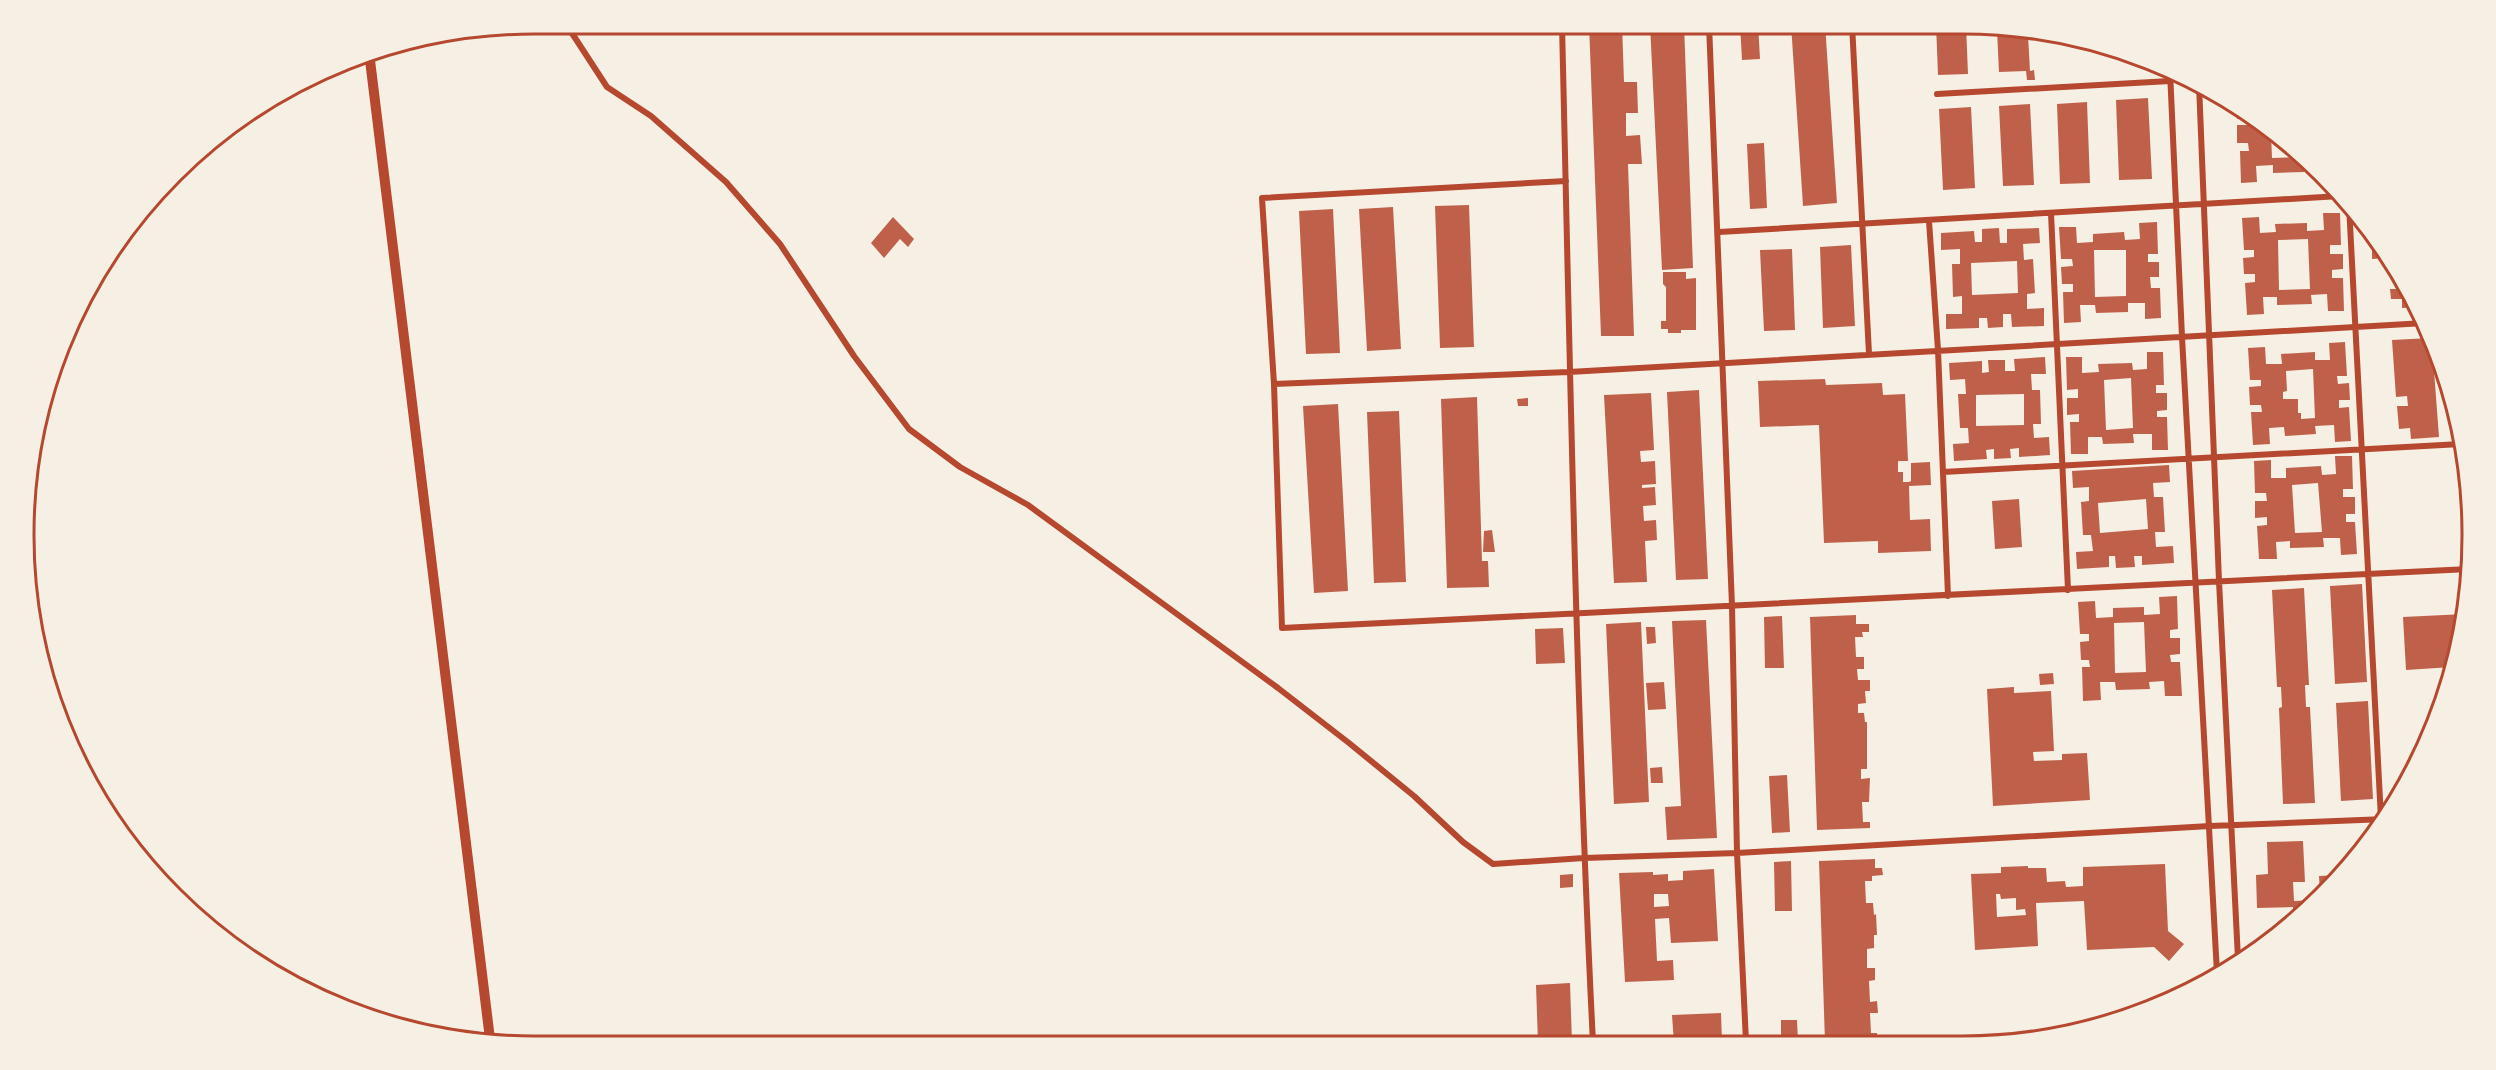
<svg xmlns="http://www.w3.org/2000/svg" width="2496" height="1070" viewBox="0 0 2496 1070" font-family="Lora,serif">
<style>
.building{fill:#bf614a;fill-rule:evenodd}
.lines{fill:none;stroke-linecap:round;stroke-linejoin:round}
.minor{stroke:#b5482f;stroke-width:6}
.tertiary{stroke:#b5482f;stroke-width:10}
.rim{fill:none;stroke:#b5482f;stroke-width:3}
</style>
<rect width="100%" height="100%" fill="#f6efe4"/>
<path class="building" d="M1589 24H1622L1624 82H1637L1638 113H1626V136L1640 135 1642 164H1628L1634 336H1601Z
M1650 24H1684L1693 268 1662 270Z
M1740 24H1758L1760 59 1742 60Z
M1791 24H1825L1837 203 1803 206Z
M1936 24 1966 25 1968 74 1938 75Z
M1997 30 2028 35 2030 71 2034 70 2035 80H2027L2026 71 1999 72Z
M2148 98 2152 179 2119 180 2116 100Z
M2087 102 2090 183 2060 184 2057 104Z
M2030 104 2034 185 2003 186 1999 106Z
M1971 107 1975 188 1943 190 1939 109Z
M2236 107 2271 132 2272 158 2300 157V153L2310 164H2304V172L2273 173V165L2256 166 2257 182 2241 183 2240 151H2249L2248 143H2237V125H2247V118L2237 119Z
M1764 143 1767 208 1750 209 1747 144Z
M1469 205 1474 347 1440 348 1435 206Z
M1393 207 1401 349 1367 351 1359 209Z
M1333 209 1340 353 1306 354 1299 211Z
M2323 213H2340L2341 245H2330V254H2343V269L2332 270V278H2343L2344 311H2328L2327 294 2311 295 2312 304 2277 305V297H2263L2264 314 2247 315 2245 283 2255 282V274H2244L2243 258 2254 257V250H2244L2242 218 2259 217 2260 233 2276 232 2275 224 2307 223V231L2324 230ZM2308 239 2310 289 2279 290 2278 240Z
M893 217 914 239 908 247 900 239 884 258 871 243Z
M2157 222 2158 254H2148V262H2159V277H2150L2151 288H2160L2161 318 2145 319V303H2128V312L2096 313 2095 305H2080L2081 322 2064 323 2063 292H2073V284H2062L2061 267 2073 266 2072 259H2061L2059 227H2076L2077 243 2093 242V234L2124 232 2125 240 2140 239 2139 223ZM2094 250H2126V296L2095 297Z
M1999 228 2000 243H2007V229L2039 228 2040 243 2023 244 2024 260 2033 259 2035 293 2027 294V309L2044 308V326L2012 327 2011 314H2003V327L1988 328 1987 318H1979V328L1946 329V314H1962V296L1953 297 1952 264H1960V249L1941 250V233L1974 231 1975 242H1982V229ZM2017 261 2018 293 1972 295 1971 263Z
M2372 243H2378L2394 269H2388L2387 258 2372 259Z
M1851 245 1855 326 1823 328 1820 247Z
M1792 249 1795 330 1764 331 1760 250Z
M1663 272H1686V279L1696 278V330H1681V333H1668V329H1661V321H1666V287L1663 284Z
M2401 280 2408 291 2418 307 2402 308V299H2391L2390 289H2402Z
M2430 338 2432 344 2439 437 2411 439 2410 428 2399 429 2397 406H2408L2407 396 2396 397 2392 340Z
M2345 342 2347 376H2337L2338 384 2349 383 2350 400H2339V408L2349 407 2351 441 2335 442 2334 425 2315 426 2316 434 2285 436 2284 427 2269 428 2270 444 2253 445 2251 412H2262L2261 405H2250L2249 387 2261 386V380H2250L2248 348 2265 347 2266 364H2282L2281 354 2315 352V360H2330L2329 343ZM2313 369 2315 418 2301 419V413H2298V399H2283V392L2287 391 2286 371Z
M2147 352H2163L2164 385H2156V393H2167V410L2157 411V417H2167L2168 450H2152V434H2133L2134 443 2103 444 2102 437H2088V454H2071L2070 422H2079V414L2067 415V398H2078V389L2067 390 2066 357H2082V373L2099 372 2098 364 2132 363 2133 370 2147 369ZM2131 378 2133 428 2106 430 2104 380Z
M2045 357 2046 374H2031L2032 390H2040L2041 424H2033L2034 438 2049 437 2050 455 2019 457V448L2010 449 2011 458 1994 459V449L1986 450 1987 459 1954 461 1953 444 1969 443 1968 428H1960L1958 394H1966L1965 379 1950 380 1949 363 1982 361V373L1989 372 1988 360H2005V371H2015L2014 359ZM2024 394V425L1976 426V395Z
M1825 379 1826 385 1882 383 1883 395 1905 394 1908 461H1898V472H1903V482H1909L1911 481V463L1930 462 1931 485 1909 486 1910 520 1930 519 1931 551 1878 553V541L1824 543 1819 425 1760 427 1758 381Z
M1699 390 1708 579 1676 580 1667 392Z
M1651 393 1654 450 1640 451 1641 462 1655 461 1656 484 1642 485V488L1655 487 1656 505 1643 506 1644 521 1656 520 1657 540 1645 541 1647 582 1614 583 1604 395Z
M1477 397 1482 561H1488L1489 587 1447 588 1441 399Z
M1528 398V406H1518L1517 399Z
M1338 404 1348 591 1314 593 1303 406Z
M1399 411 1406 582 1374 583 1367 412Z
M2335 456H2352L2353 489H2343V497H2355V514H2346V522H2355L2357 554 2341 555 2340 538H2323L2324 547 2290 548V541L2276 542 2277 559H2259L2257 526 2267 525V517L2255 518V501H2267L2266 493H2255L2254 461 2271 460V478H2286V468L2321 466 2322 475 2336 474ZM2318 483 2322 532 2295 533 2292 485Z
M2169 465 2170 482 2153 483 2154 497H2163L2165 532H2155L2156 547 2173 546 2174 563 2142 565V556H2134L2135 567 2116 568 2115 556H2109V567L2077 569 2076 552 2093 551 2091 535H2083L2081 502 2089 501V487L2073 488 2072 471ZM2146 499 2148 529 2100 533 2098 503Z
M2019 499 2022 547 1995 549 1992 501Z
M1492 530 1495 552H1483L1484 531Z
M2362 584 2367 682 2335 684 2330 586Z
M2304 588 2309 685H2305L2306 707H2310L2315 803 2283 804 2279 708 2282 707 2281 687H2277L2272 590Z
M2177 596 2178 629 2170 630V638H2180V654L2170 655 2171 662H2180L2182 696H2165L2164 681 2149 682 2150 689 2116 690 2115 682H2100L2101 700 2083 701 2082 667H2090L2089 660H2081L2080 642 2089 641V634H2080L2078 602 2095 601 2096 618 2113 617V608L2144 607V615L2160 614 2159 597ZM2144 622 2146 672 2115 673 2114 623Z
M2465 614 2452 667 2406 670 2403 617Z
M1856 615V624H1869V632H1862L1863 637H1855L1856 657H1864V669H1857L1858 680H1870V691H1865L1866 703 1858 704V713H1864L1865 722H1867V769H1861V779L1870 778 1869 802H1862L1863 822H1870V828L1817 830 1810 617Z
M1782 616 1784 668H1765L1764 617Z
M1706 620 1717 838 1667 840 1665 807 1681 806 1672 621Z
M1641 622 1649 802 1614 804 1606 624Z
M1646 627H1655L1656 643 1647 644Z
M1563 628 1565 663 1536 664 1535 629Z
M2053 673 2054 684 2040 685 2039 674Z
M1664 682 1666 709 1648 710 1646 683Z
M2014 687V693L2051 691 2054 751 2033 752 2034 761 2062 760V754L2087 753 2090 800 1993 806 1987 689Z
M2368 701 2373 799 2341 801 2336 703Z
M1662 767 1663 783H1651L1650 768Z
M1787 775 1790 832 1772 833 1769 776Z
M2303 841 2305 882H2293L2294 901 2315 900 2294 922 2293 907 2257 908 2256 875 2268 874 2267 842Z
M1875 859V868H1882L1883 875 1872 876V881H1865L1866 903H1873L1874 915 1876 914 1877 935H1874V948L1867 949V968H1875V980L1869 981 1870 1002 1877 1001 1878 1013H1870L1871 1033H1877V1042H1825L1819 861Z
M1791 861 1792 911H1775L1774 862Z
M2165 864 2168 931 2184 944 2169 961 2154 947 2087 950 2084 901 2036 903 2038 946 1975 950 1971 874 2001 873V867L2028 866V868H2046L2047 882 2065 881 2066 887 2083 886V867ZM1996 894H2000L2001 899 2016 898V910L2025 909 2026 915 1997 917Z
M1714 869 1718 941 1671 943 1669 918 1655 919 1657 961 1673 960 1674 980 1625 982 1619 873 1653 872V875L1668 874V881L1683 880V871ZM1654 894H1668L1669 906 1654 907Z
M1573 874V887L1560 888V875Z
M2337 875 2322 892 2320 894 2319 876Z
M1570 983 1572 1043H1538L1536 985Z
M1721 1013 1722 1042 1674 1043 1672 1015Z
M1781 1020H1797L1798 1042H1781Z"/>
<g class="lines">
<path class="minor" d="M566 24 607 87 651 116 726 182 780 244 854 356 909 429 960 467 1028 505 1278 688 1349 743 1414 796 1463 842 1493 864 1584 858 1737 853 2210 826 2386 819
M1562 24C1570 364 1576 704 1593 1043
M1709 24 1732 606 1737 853 1746 1042
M1852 24 1869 354
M2170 71 2182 337 2217 973
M2199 84 2219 581 2238 959
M1937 94 2170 81
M1566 181 1262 198 1274 384 1282 628 2469 569
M2349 205 2381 819
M2051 213 2068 590
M1929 221 1938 350 1948 596
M1719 232 2340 196
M1274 384 1569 372 2425 323
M1943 472 2461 444"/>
<path class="tertiary" d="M369 52 490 1039"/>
</g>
<path d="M0 0H2496V1070H0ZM534 34H1962A500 500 0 0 1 2462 534V536A500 500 0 0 1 1962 1036H534A500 500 0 0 1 34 536V534A500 500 0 0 1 534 34Z" fill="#f6efe4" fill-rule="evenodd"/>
<path class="rim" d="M534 34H1962A500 500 0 0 1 2462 534V536A500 500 0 0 1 1962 1036H534A500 500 0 0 1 34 536V534A500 500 0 0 1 534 34Z"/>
</svg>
